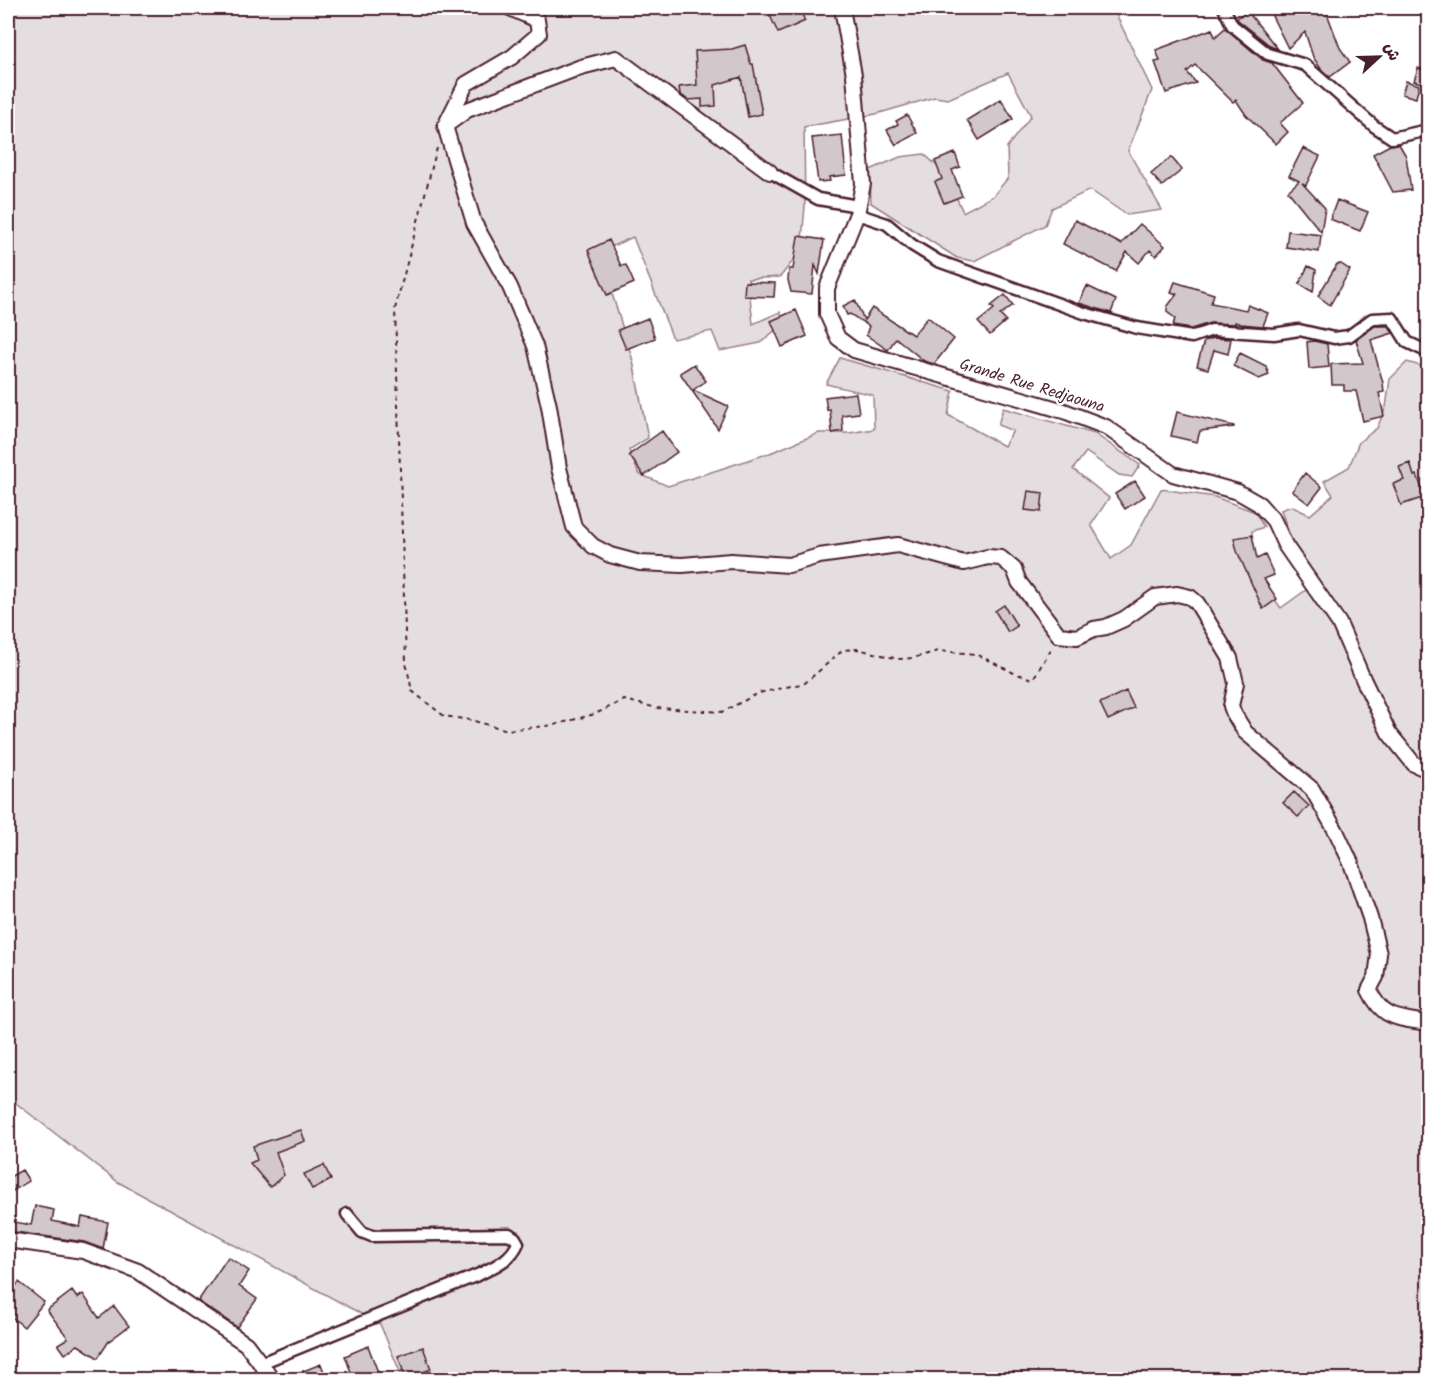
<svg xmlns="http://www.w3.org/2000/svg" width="1436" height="1387" viewBox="0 0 1436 1387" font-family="Kalam,'Playpen Sans Arabic',sans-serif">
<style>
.green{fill:#e5dee0;stroke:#987e86;stroke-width:1.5}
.building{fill:#d2c7cb;stroke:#4a1f2b;stroke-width:1.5}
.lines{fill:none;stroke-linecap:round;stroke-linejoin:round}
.minor-casing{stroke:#4a1f2b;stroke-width:15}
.tertiary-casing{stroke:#4a1f2b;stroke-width:18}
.path{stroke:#4a1f2b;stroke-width:2;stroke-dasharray:4.5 4.5;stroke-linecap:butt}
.minor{stroke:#fff;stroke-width:10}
.tertiary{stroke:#fff;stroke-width:14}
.labels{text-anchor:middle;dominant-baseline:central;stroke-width:4.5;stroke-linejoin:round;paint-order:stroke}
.street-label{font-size:16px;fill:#4a1f2b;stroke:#fff}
</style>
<rect width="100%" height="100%" fill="#fff"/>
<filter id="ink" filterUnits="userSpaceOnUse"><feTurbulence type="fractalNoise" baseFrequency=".0167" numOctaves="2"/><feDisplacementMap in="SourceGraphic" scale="12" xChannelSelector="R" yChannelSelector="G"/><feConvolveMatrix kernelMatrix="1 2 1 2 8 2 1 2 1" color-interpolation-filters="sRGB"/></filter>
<g filter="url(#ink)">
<path class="green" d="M8 8H1113L1152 90 1128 151 1162 210 1127 215 1090 190 1052 208 1045 225 974 261 957 258 871 203 870 170 900 157 924 154 945 173 963 212 993 196 1008 178 1007 147 1031 116 1008 73 948 99 935 97 876 114 804 127 805 206 801 251 780 277 748 279 753 324 780 312 785 322 760 343 720 351 712 331 673 339 633 237 599 252 633 361 648 438 629 450 639 474 668 486 770 453 819 433H849L874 429 873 395 826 384 840 358 953 391 948 415 1004 446 1013 431 998 425 1003 408 1095 434 1140 465 1132 477 1119 475 1086 452 1073 469 1109 498 1091 525 1111 559 1131 545 1161 489 1215 497 1255 512 1264 527 1252 531V569L1281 608 1317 582 1291 539 1281 510 1291 506 1310 515 1333 495 1324 481 1349 467 1359 442 1377 428 1386 407 1390 379 1407 362 1428 368V1379H403L380 1324 118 1182 8 1097Z"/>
<path class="building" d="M775 8H799L805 21 778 33 768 11Z
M1268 8H1325L1340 48 1350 62 1330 77 1321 69 1313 57 1305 32 1288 48Z
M1247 11 1278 49 1272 47 1238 20 1237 18Z
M1225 28 1263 60 1272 63 1303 103 1280 123 1288 132 1276 144 1246 115 1236 100 1233 102 1195 65 1187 72 1196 83 1166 93 1155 62 1160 61 1156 50 1212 29 1215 37Z
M745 45 751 64H753L762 114 748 117 741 77 715 85 716 106 702 107V99L688 100 680 94 679 87 697 85 695 51 732 49Z
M1418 68 1428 71V85L1414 81Z
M1406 81 1419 85 1416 98 1402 94Z
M1001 99 1013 119 979 140 967 120Z
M907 115 917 133 896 145 887 130 898 124 896 121Z
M842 135 846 175 829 177 830 181 818 182 812 138Z
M1399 144 1406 156 1411 190 1393 192 1373 154 1390 145Z
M1303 148 1320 156 1306 185 1302 183 1325 208 1321 232 1288 191 1299 181 1289 176Z
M955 153 960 167 952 170 962 196 944 203 935 182 942 179 935 161Z
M1171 157 1182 170 1162 186 1151 174Z
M1337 200 1368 212 1360 231 1330 219Z
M1075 220 1121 244 1140 224 1165 246 1156 256 1150 250 1139 263 1127 252 1116 271 1063 244Z
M1288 231 1321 235 1319 252 1286 247Z
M798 236 824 240 819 274 815 265 812 294 791 292 788 280 789 269H793Z
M609 240 621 266 626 265 634 283 607 295 588 250Z
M1337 264H1341L1350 270 1330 305 1318 296Z
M1308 266 1316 270 1313 292 1299 284Z
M745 282 775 283 774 297 744 296Z
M1175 282 1214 294 1211 303 1246 310 1248 305 1268 313 1263 326 1241 324 1235 322V324L1210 323 1191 329 1173 326 1175 318 1167 312V307L1177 294 1171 292Z
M1087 286 1116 300 1111 313 1079 303Z
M1005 295 1013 305 1000 315 1006 321 990 335 978 322 994 309 991 306Z
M855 300 864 320 872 308 913 335 928 317 954 339 934 364 924 361 896 338 888 350 866 335 869 326 850 314 847 315 843 306Z
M796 310 807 336 782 347 771 321Z
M648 318 655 338 626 349 618 330Z
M1375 326H1388L1393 333 1371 340 1383 383 1384 392 1379 393 1384 416 1363 421 1356 391H1344V385H1332L1331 364 1363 363 1356 340Z
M1213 338 1231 339 1228 354 1214 350 1208 369 1197 366 1204 341Z
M1314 341 1327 344 1329 367 1309 369 1307 342Z
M1240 353 1266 366 1269 375 1259 379 1233 366Z
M694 364 706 381 693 390 728 406 718 429 680 373Z
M856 393 859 413 842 415 843 431 832 433 830 409 827 410 825 397Z
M1177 412 1234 426V427L1200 431 1197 442 1171 436Z
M662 431 677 452 644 476 629 455Z
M1410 463 1414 476 1417 475 1425 497 1401 505 1393 484 1404 480 1399 467Z
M1305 473 1322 487 1309 504 1292 491Z
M1135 481 1145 496 1125 509 1115 494Z
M1028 491 1043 493 1041 512 1025 510Z
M1252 535 1257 559 1265 555 1274 575 1264 579 1277 599 1263 609 1237 551 1234 538Z
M1004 605 1017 626 1008 632 995 611Z
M1126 691 1134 708 1108 720 1100 703Z
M1294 792 1309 806 1298 817 1283 803Z
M301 1130 305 1141 276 1152 284 1175 270 1187 250 1163 257 1160 253 1146Z
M324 1165 331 1180 312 1189 304 1174Z
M22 1170 29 1181 8 1194V1178Z
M35 1206 54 1210 52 1221 80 1227 82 1217 108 1222 103 1249 84 1242 8 1231V1221L31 1225Z
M228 1257 249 1271 239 1286 257 1299 237 1327 198 1301Z
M19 1282 44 1302 24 1327 8 1314V1296Z
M72 1291 77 1298 83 1294 99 1318 114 1306 129 1326 109 1341 98 1358 78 1345 65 1354 58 1344 68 1338 47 1310Z
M368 1346 381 1380H354L345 1356Z
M423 1347 431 1369 406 1379 398 1356Z
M321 1364 327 1380H283V1379Z"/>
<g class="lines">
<defs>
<path id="minor" d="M1224 8 1232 25 1268 54 1305 65 1374 126 1392 138 1428 130
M770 172 818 199 858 206
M857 214 887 224 912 245 938 261 1084 313 1137 328 1192 337 1212 330 1274 334 1299 330 1334 338 1349 336 1372 319 1392 318 1407 342 1428 352
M261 1363 480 1274C495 1266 511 1260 518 1243L515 1238 509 1234 372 1236 362 1232 347 1214"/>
<path id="tertiary" d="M842 8 854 75 863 184 857 214 827 288V314L838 338 854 350 1064 411 1106 427 1173 474 1238 492 1259 504 1274 521 1285 545 1339 623 1364 681 1389 733 1414 764 1428 770
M446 124 466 84 512 57 539 34 537 20 510 8
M445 126 474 223 510 287 535 346 549 406 559 468 574 527 593 546 610 555 640 563 682 565 731 561 789 565 819 556 898 545 964 563 988 557 1001 558 1014 569 1019 582 1059 635 1077 637 1094 629 1106 627 1124 619 1155 597 1177 594 1190 597 1197 603 1230 658 1236 683 1231 706 1234 714 1245 732 1312 789 1336 831 1351 863 1370 918 1379 954 1376 977 1369 990C1383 1020 1398 1018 1428 1023
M445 126 467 110 581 67 616 58 770 172
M8 1240 83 1251 138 1271 246 1344 273 1380"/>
</defs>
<use href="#minor" class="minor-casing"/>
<use href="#tertiary" class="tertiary-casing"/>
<path class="path" d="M437 148 395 309 406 663 412 691 444 716 470 720 508 730 554 725 595 714 624 700 657 708 722 712 759 693 805 683 843 650 858 649 898 659 913 658 938 651 976 654 1014 673 1033 679 1053 646"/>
<use href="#minor" class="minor"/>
<use href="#tertiary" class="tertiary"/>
</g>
</g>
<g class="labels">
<g class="street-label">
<text transform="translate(1032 386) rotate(17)">Grande Rue Redjaouna</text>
</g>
</g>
<rect width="1436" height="1387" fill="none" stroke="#fff" stroke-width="30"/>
<rect x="15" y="15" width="1406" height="1357" fill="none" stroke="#4a1f2b" stroke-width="2" filter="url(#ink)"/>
<g transform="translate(1379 57) rotate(68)" stroke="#ffffff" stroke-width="4.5" paint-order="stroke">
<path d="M0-4.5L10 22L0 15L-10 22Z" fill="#4a1f2b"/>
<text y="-9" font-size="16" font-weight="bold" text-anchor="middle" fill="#4a1f2b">ش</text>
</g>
</svg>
